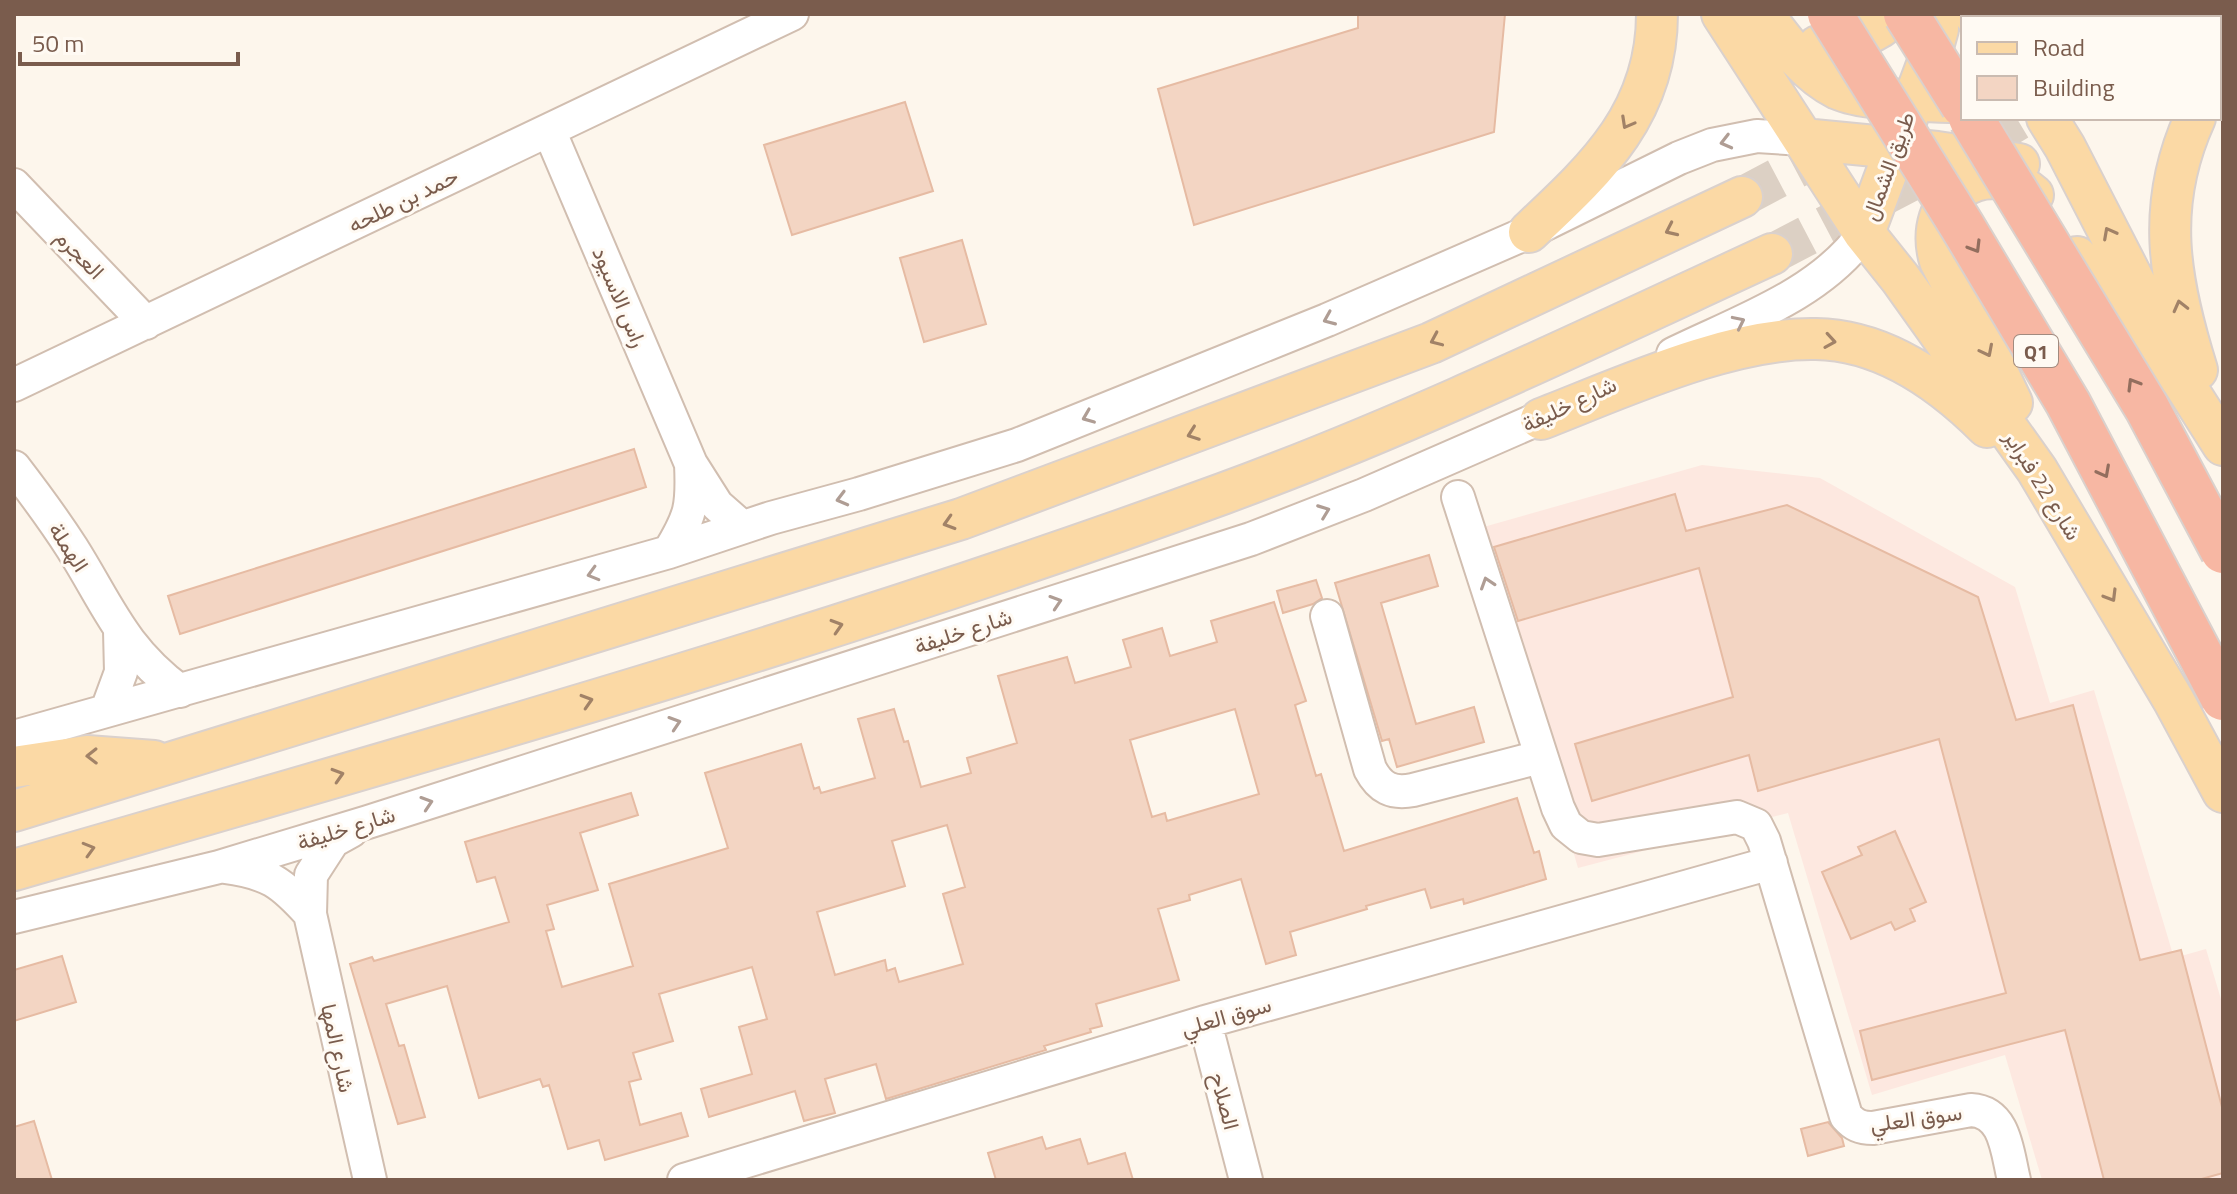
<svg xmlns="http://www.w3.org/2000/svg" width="2237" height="1194" viewBox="0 0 2237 1194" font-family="'Titillium Web',Vazirmatn,sans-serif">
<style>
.commercial{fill:#fde8e0}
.building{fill:#f3d5c3;stroke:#e6bba3;stroke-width:2;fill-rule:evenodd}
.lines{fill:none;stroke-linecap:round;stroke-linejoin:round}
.major-tunnel{stroke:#dcd0c4;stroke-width:40;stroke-dasharray:40 20;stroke-linecap:butt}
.minor-casing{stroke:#d1beb0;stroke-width:36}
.major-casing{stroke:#dad1cd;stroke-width:44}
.minor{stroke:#fff;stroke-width:32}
.major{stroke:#fbd9a5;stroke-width:40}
.highway-bridge-casing{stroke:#dad1cd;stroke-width:48;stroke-linecap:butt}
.highway-bridge{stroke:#f7b7a3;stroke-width:44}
.oneway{stroke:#a18267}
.oneway2{stroke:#af9d94}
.oneway3{stroke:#936e5e}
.labels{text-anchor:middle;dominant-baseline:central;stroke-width:6;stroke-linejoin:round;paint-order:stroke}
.shield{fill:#fffaf3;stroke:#a28b7f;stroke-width:2}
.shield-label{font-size:20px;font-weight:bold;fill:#7a5c4d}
.street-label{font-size:22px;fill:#7a5c4d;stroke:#fffaf3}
</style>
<rect width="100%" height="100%" fill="#fdf6ec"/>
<path class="commercial" d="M1702 465 1820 478 2015 587 2050 703 2094 690 2174 958 2206 949 2223 1006V1180H2042L2005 1055 1872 1095 1788 813 1578 868 1480 528Z"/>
<path class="building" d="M1358 14H1505L1494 132 1194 225 1158 89 1358 28Z
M905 102 933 191 792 235 764 145Z
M962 240 986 324 924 342 900 258Z
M634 449 646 487 180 634 168 596Z
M1675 494 1686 531 1787 505 1978 597 2016 720 2073 705 2140 960 2181 950 2223 1111V1173L2198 1180H2104L2065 1030 1872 1080 1860 1031 2006 993 1939 739 1758 791 1749 755 1592 801 1575 744 1733 697 1699 568 1518 621 1494 547Z
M1429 555 1438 586 1381 603 1416 724 1474 707 1484 742 1397 767 1389 739 1382 741 1335 583Z
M1316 580 1322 598 1313 604 1283 613 1277 591Z
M1274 602 1306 701 1295 705 1316 776 1321 774 1344 851 1517 798 1534 853 1539 851 1546 879 1464 904 1463 899 1431 908 1425 889 1366 906 1367 909 1290 932 1296 955 1266 964 1241 879 1189 895 1190 900 1158 909 1179 980 1096 1004 1102 1026 1090 1029 1091 1032 1044 1046 1046 1050 886 1099 876 1064 825 1079 835 1113 804 1121 795 1091 709 1117 701 1089 752 1074 739 1027 767 1019 752 967 659 994 673 1041 633 1053 641 1079 629 1082 640 1125 681 1113 688 1136 605 1160 599 1140 568 1149 549 1085 543 1087 540 1079 479 1098 447 986 386 1004 399 1046 404 1045 425 1117 398 1124 350 964 372 957 374 961 509 922 495 877 477 882 465 842 631 793 638 815 580 833 598 890 547 905 554 929 546 931 562 987 633 966 609 884 728 848 705 773 801 744 814 789 819 787 821 793 875 778 858 719 894 709 904 742 908 741 921 787 971 773 967 758 1017 743 998 676 1067 657 1075 683 1131 667 1123 640 1162 628 1170 656 1217 642 1211 621ZM1235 709 1259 794 1167 821 1165 813 1152 817 1130 740ZM947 825 965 887 943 894 963 964 899 982 895 968 887 971 885 960 835 975 817 912 905 886 892 841Z
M1895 831 1926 902 1910 909 1915 921 1895 930 1891 922 1851 939 1822 872 1862 855 1858 847Z
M62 956 76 1002 14 1021V970Z
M34 1121 52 1180H14V1127Z
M1828 1122 1842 1138 1844 1146 1808 1156 1801 1129Z
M1042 1137 1046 1149 1080 1139 1088 1164 1125 1153 1133 1180H996L988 1153Z"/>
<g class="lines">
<path class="major-tunnel" d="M2065 18 2072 14
M1742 197 1844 143
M1772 254 1957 157 2022 118"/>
<defs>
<path id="minor" d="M2219 56 2223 53
M549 130 691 464 717 505 742 527
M14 185 146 323
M1673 354C1738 322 1820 295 1864 233
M14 385 792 14
M14 467C34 493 54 520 72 548 108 605 122 648 180 691
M1458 497 1558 808 1566 825 1581 837 1598 840 1737 817 1756 825 1764 841 1846 1116C1854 1125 1860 1128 1873 1128L1971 1110C2006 1112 2007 1152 2014 1180
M669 552C691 516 693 506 691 464
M1327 616 1370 769C1380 788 1392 794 1413 790L1540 757
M107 710 121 672 120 631
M14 737 669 552 771 518 859 494 1017 445 1327 320 1529 232 1679 158 1712 145 1757 136 1803 139
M351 831 333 841 311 875 310 914 370 1180
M225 867C269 873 281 882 310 914
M14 917 219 867 368 822 1251 539 1364 495 1563 408
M1205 1022 1246 1180
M684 1180 1205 1022 1771 863"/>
<path id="major" d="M1722 14 1864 233 1900 278 2037 470 2174 701 2223 792
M1763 14C1784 42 1806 73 1838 89 1867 102 1929 100 1963 103
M1974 14 1977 18
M2186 18 2193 14
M1818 46C1846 44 1876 35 1896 14
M2219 83 2223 79
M2047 118 2065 147 2135 283 2181 379 2223 445
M2195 118C2155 206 2169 280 2197 370
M1803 139 1937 152 2019 164
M1529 232C1596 169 1657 114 1657 14
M1864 233 1931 54 1938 29V14
M2077 257 2123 321 2181 379
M2012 403 1986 348 1940 261C1921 198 1984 152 2033 195
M1541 419C1621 388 1731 337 1816 339 1883 340 1942 382 1987 427
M14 767 87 756 154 761
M14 811 961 519 1431 343 1742 197
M14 870C419 753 826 639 1222 494 1410 425 1590 338 1772 254"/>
</defs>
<use href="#minor" class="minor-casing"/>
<use href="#major" class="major-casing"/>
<use href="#minor" class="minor"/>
<use href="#major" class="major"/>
<defs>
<path id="highway-bridge" d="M1830 14 1962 226 2068 403 2223 698
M1906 14 1963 105
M1971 118 2147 408 2223 551"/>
</defs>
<use href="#highway-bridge" class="highway-bridge-casing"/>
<use href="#highway-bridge" class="highway-bridge"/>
</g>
<defs><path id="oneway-chevron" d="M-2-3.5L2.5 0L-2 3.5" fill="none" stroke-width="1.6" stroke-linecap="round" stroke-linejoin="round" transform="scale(2)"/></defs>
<g class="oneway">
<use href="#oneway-chevron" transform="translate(1627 123) rotate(119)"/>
<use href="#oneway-chevron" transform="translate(1671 230) rotate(155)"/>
<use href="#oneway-chevron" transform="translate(2109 233) rotate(-118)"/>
<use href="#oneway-chevron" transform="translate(2180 306) rotate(-104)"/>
<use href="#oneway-chevron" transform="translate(1436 340) rotate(156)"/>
<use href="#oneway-chevron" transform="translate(1830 341) rotate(9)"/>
<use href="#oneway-chevron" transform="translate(1987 351) rotate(63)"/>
<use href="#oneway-chevron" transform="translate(1193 434) rotate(160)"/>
<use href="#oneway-chevron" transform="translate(949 523) rotate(163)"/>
<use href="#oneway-chevron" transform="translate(2111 596) rotate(59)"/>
<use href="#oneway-chevron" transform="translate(837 626) rotate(-17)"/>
<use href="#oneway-chevron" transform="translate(587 701) rotate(-17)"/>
<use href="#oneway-chevron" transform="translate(92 756) rotate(179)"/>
<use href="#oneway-chevron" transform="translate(338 775) rotate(-17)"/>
<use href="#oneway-chevron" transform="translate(89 849) rotate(-16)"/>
</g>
<g class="oneway2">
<use href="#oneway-chevron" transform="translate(1726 142) rotate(166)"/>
<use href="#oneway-chevron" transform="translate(1329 319) rotate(157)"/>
<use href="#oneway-chevron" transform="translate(1739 322) rotate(-26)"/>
<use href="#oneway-chevron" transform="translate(1088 417) rotate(158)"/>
<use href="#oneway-chevron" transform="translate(842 499) rotate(165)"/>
<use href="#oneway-chevron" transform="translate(1324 511) rotate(-21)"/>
<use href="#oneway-chevron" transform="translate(593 574) rotate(164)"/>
<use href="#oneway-chevron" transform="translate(1487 583) rotate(-108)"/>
<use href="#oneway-chevron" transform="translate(1056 602) rotate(-18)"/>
<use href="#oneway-chevron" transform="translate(675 723) rotate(-18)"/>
<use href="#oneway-chevron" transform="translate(427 803) rotate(-18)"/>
</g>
<g class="oneway3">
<use href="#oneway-chevron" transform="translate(1975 247) rotate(59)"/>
<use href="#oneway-chevron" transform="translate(2133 384) rotate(-121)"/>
<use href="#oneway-chevron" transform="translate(2104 472) rotate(62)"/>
</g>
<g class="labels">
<rect class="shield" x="2014" y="335" width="44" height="32" rx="6"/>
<g class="shield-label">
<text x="2036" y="351">Q1</text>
</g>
<g class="street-label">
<text transform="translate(1888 166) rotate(-70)">طريق الشمال</text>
<text transform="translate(403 200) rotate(-26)">حمد بن طلحه</text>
<text transform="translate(80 254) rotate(46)">العجرم</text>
<text transform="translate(620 297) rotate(67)">راس الاسيود</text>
<text transform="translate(1569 404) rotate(-25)">شارع خليفة</text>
<text transform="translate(2043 485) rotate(58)">شارع 22 فبراير</text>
<text transform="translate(69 547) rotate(57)">الهملة</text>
<text transform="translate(963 631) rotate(-18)">شارع خليفة</text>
<text transform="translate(346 828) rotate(-17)">شارع خليفة</text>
<text transform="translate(1226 1016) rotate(-16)">سوق العلي</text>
<text transform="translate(338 1048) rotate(78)">شارع المها</text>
<text transform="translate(1225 1101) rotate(75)">الصلاح</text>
<text transform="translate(1916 1118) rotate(-8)">سوق العلي</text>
</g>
</g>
<rect width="2237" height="1194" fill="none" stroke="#7a5c4d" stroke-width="32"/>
<rect x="1961" y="16" width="260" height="104" fill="#fffaf3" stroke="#cabbb1" stroke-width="2"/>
<rect x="1977" y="42" width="40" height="12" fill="#fbd9a5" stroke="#cabbb1" stroke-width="2"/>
<text x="2033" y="56" font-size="24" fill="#7a5c4d">Road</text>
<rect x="1977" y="76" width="40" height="24" fill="#f3d5c3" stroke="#cabbb1" stroke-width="2"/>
<text x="2033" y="96" font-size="24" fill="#7a5c4d">Building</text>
<path d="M20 52v12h218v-12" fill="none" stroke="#7a5c4d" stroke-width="4"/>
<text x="32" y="52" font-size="24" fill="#7a5c4d" stroke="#fffaf3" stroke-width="6" paint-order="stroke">50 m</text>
</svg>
